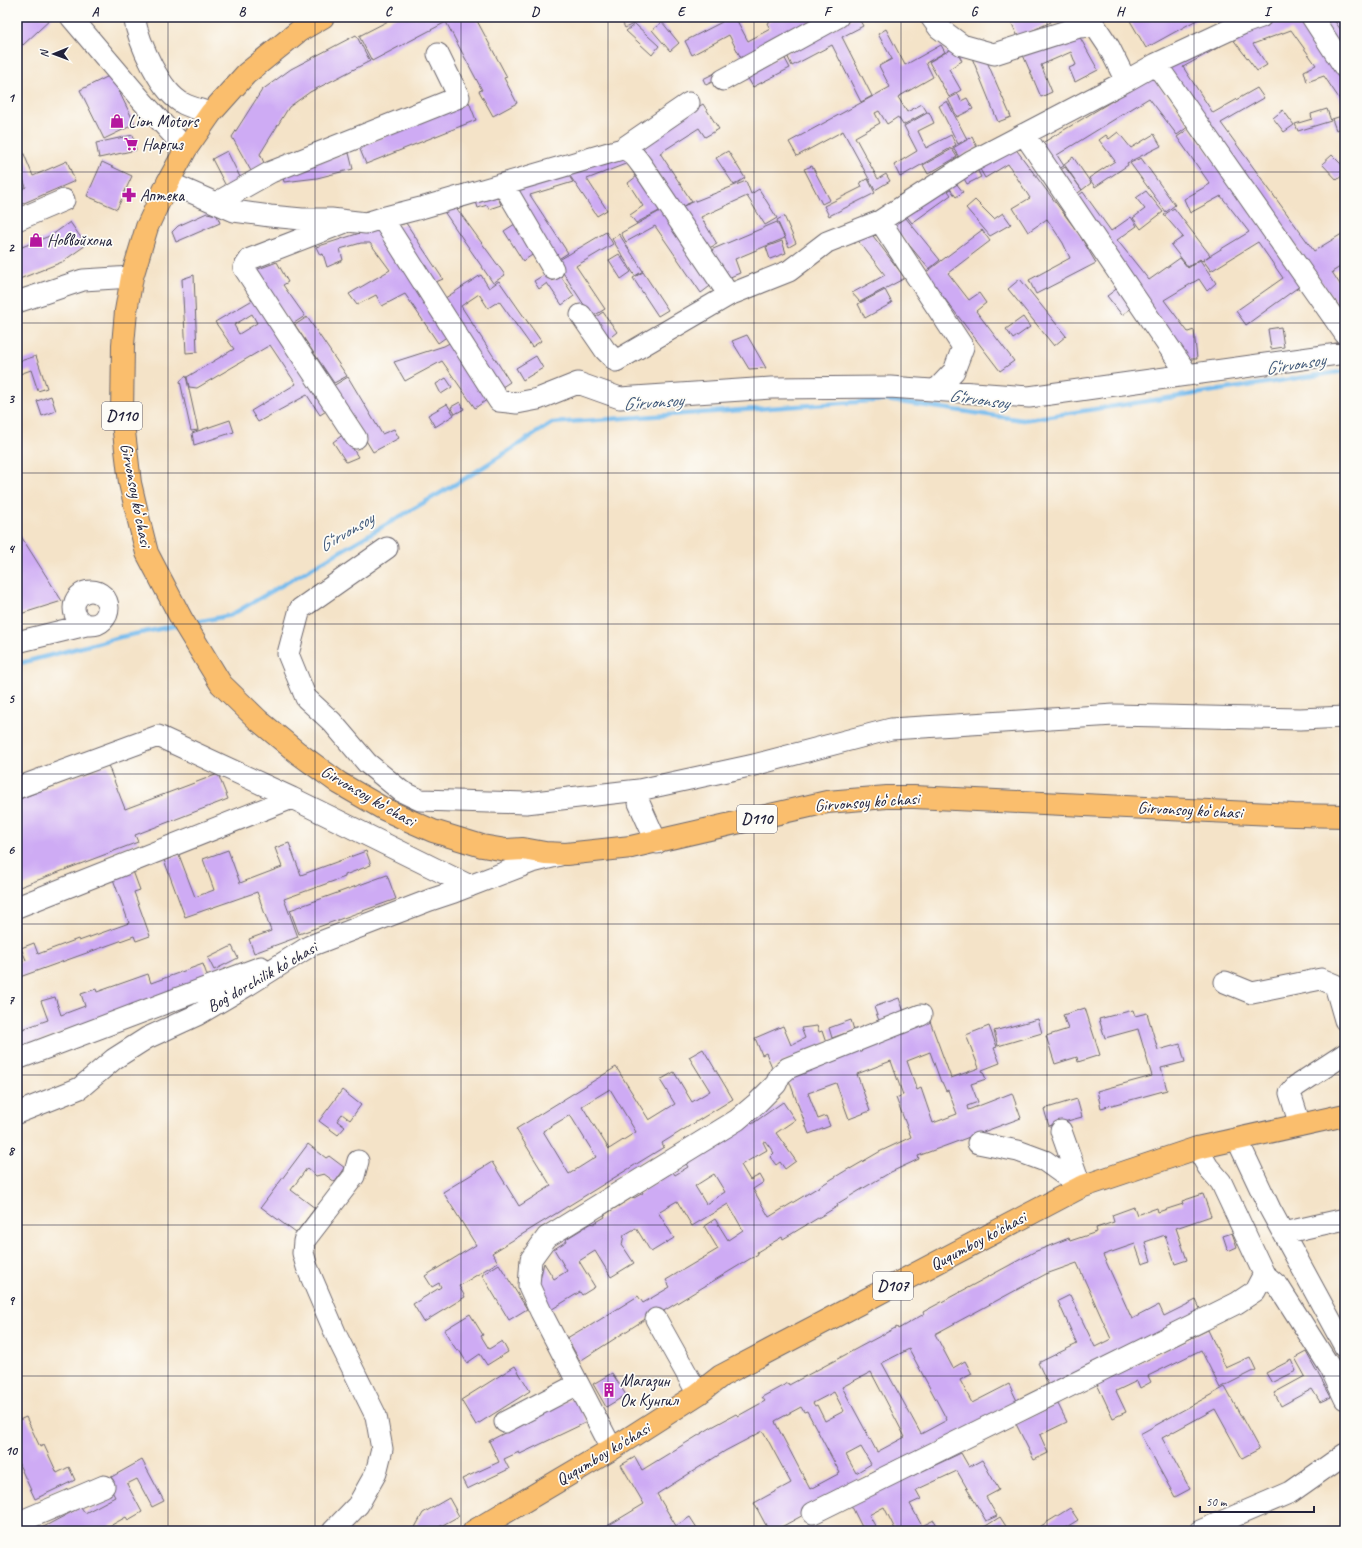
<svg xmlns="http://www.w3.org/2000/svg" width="1362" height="1548" viewBox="0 0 1362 1548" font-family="Caveat,sans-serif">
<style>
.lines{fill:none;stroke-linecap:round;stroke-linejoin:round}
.stream{stroke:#76bbed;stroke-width:4.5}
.building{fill:#ceabf4;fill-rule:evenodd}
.minor-casing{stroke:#6c666c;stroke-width:23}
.major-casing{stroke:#6c666c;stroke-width:24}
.minor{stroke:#fff;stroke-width:21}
.major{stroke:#fabe6d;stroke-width:22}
.grid{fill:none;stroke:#22223b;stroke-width:1;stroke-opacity:0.55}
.labels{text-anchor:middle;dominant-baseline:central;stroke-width:3.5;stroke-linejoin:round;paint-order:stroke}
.shield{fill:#fdfcf7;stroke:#646373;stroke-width:1}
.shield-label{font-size:16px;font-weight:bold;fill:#22223b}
.poi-label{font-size:17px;fill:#22223b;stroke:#fdfcf7;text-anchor:start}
.street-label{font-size:17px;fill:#22223b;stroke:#fdfcf7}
.water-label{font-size:18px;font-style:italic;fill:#3f5879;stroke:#fdfcf7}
.neatline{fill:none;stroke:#22223b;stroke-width:1.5}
.grid-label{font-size:13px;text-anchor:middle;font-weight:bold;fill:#22223b}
</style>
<rect width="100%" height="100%" fill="#fdfcf7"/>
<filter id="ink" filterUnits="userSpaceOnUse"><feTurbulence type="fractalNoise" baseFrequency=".025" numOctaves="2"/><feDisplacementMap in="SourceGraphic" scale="8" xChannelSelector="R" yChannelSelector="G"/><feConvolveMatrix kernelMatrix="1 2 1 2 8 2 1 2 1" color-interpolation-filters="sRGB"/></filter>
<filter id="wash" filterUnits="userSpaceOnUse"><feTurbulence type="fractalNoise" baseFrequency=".012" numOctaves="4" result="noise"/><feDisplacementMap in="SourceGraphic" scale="16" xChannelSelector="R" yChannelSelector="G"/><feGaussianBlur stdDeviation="0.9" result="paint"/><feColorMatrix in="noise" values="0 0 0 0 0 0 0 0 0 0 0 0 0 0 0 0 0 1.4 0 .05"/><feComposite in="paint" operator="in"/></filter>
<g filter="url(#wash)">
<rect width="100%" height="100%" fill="#f4e3c8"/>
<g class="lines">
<path class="stream" d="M192 623 231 615 466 478 552 423 886 400 1023 420 1345 371
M17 664 120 637 179 625"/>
</g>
<g id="blocks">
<path class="building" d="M26 17H53L23 45 17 39V26Z
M396 17H475L507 77 504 78 517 103 493 116 479 91 482 90 446 22 372 61 359 36Z
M620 17H630L633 24 625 28Z
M720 17H735L748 41 770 29 767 23 779 17H820L742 60 729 35 692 55 685 41 722 22Z
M855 17H858L863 26 842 37 872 96 861 102 832 45 792 66 786 53Z
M1009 17H1049L1051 22 1018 37Z
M1133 17H1202L1146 48 1129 19Z
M1278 17H1302L1345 74V107L1324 76 1307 82 1304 71 1316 65 1291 30 1253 44 1267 65 1257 71 1229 34Z
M1316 17H1332L1345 36V57Z
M662 22 679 43 670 51 652 30Z
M635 24 659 46 652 55 626 31Z
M886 29 905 65 941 45 945 52 926 63 933 77 898 97 907 112 922 104 927 112 903 125 898 117 887 124 879 111 875 113 880 123 855 137 878 179 886 174 890 181 875 190 843 131 797 156 789 142 890 87 879 66 892 59 878 34Z
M1077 32 1098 70 1075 82 1069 68 1076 65 1071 52 1041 65 1052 92 1041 97 1023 55Z
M356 35 370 61 310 92 289 107 260 154 265 165 251 171 232 137 262 90 291 69Z
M1216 37 1221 46 1183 67 1213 113 1257 88 1264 98 1221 123 1314 251 1345 232V264L1332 272 1345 292V310L1343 312 1165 64Z
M955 47 962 61 949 69 961 90 949 97 929 62Z
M970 53 985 57 1011 117 998 122Z
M783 55 790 68 753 87 746 75Z
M733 64 736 70 706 85 703 79Z
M111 75 135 124 104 139 80 90Z
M1152 77 1189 126 1177 135 1149 98 1057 155 1064 166 1051 173 1034 148Z
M958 94 961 101 967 98 973 109 957 117 948 99Z
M947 101 967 139 958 144 939 106Z
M469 102 476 120 366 164 359 147Z
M703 104 719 129 705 137 699 128 660 153 692 202 683 206 746 181 751 194 759 189 777 218 765 225 747 196 701 217 717 244 707 249 639 145Z
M1327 109 1331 121 1298 131 1295 124 1312 119 1311 114Z
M1283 110 1294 125 1284 132 1273 118Z
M929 112 934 123 918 131 926 148 951 135 956 145 900 177 894 165 917 151 904 126Z
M1345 115V126L1336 130 1332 119Z
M1190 128 1304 283 1246 325 1236 311 1283 278 1258 242 1211 271 1203 260 1249 232 1221 196 1190 213 1184 199 1210 184 1177 137Z
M1118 132 1131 148 1154 134 1161 146 1127 163 1128 165 1095 187 1089 178 1115 161 1099 140 1106 135 1109 139Z
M133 135 136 150 99 158 96 143Z
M17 137 33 176 67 161 75 181 17 206V191L26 187 18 166 17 167Z
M972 137 977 147 959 157 953 148Z
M1012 144 1079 234 1096 263 1036 294 1029 280 1070 258 1063 243 1047 219 1028 232 1013 208 1030 198 1008 164 985 178 977 164Z
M952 149 957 157 928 174 923 165Z
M227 151 243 183 228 190 212 159Z
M728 151 745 178 734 185 716 158Z
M624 152 628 163 587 179 607 210 597 216 566 170Z
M349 153 353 169 317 178 284 182 282 172Z
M1332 155 1345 168V173L1337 180 1322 164Z
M1073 157 1091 183 1082 190 1064 164Z
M1141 158 1175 205 1166 212 1130 163Z
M102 162 132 176 117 209 87 196Z
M812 166 830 200 822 204 804 169Z
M976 167 981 177 967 184 962 175Z
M1065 167 1082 190 1071 198 1054 175Z
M565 170 573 182 530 195 568 253 557 260 508 188Z
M637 176 661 210 636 223 630 215 643 206 628 183Z
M952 178 963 192 956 197 946 183Z
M868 179 875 193 829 216 824 206 862 187 860 182Z
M943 184 951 195 912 223 904 213Z
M495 188 501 205 489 209 487 205 478 208 474 195Z
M1146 191 1163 212 1141 229 1133 218 1145 209 1136 198Z
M1083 192 1111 231 1131 217 1137 226 1117 240 1149 280 1180 258 1188 268 1200 260 1216 283 1207 291 1199 279 1164 300 1188 332 1194 330 1197 359H1190L1105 249 1071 201Z
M975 200 994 219 1003 213 1011 224 990 236 966 208Z
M455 206 505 275 493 283 445 213Z
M1174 208 1210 255 1202 261 1200 259 1188 267 1171 245 1183 237 1164 215Z
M662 210 713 284 701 293 655 226 626 242 621 233Z
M901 212 940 260 929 269 890 222Z
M207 213 217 215 220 223 176 242 172 232 178 226Z
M784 216 796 243 789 247 777 220Z
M70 222 86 245 62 262 17 280V249L52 235Z
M518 222 537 252 523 261 504 231Z
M777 222 785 238 735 259 740 273 723 280 706 252Z
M406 223 443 279 431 284 394 227Z
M385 225 452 333 438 343 405 294 382 306 376 295 357 305 349 294 390 270 370 243H361L340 249 343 260 327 267 323 254 320 255 316 247Z
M867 228 905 278 860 302 852 293 885 275 853 234Z
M982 230 990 241 948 273 969 300 979 293 986 303 976 311 1014 361 1000 371 925 273Z
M606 232 613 244 576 266 605 309 592 317 556 262Z
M619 234 643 271 635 276 612 239Z
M782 241 786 253 770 259 766 247Z
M619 254 631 272 621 279 609 260Z
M277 262 288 282 283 285 305 316 291 325 253 271Z
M643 272 668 310 658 316 633 278Z
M547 273 552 281 560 275 574 296 562 305 547 283 539 289 534 281Z
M194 275 197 352 186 353 182 279Z
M481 275 489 288 499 281 541 341 532 347 499 301 488 308 479 294 461 306 510 382 496 391 439 302Z
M1020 279 1066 336 1054 346 1008 289Z
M1119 287 1134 306 1122 315 1107 296Z
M885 290 892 303 865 318 858 304Z
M256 298 331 408 320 415 307 395 258 422 251 411 296 384 270 345 197 388 189 387 187 377 234 349 215 322ZM252 314 257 323 239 334 234 325Z
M603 312 617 332 607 340 593 319Z
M307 317 347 376 334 383 295 325Z
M1023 317 1030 327 1013 339 1006 329Z
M1281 327 1284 347 1271 349 1268 329Z
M747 335 766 368 749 369 732 341Z
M457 339 494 395 475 408 442 361 405 381 394 362 444 346Z
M36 356 47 388 38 391 31 370 17 375V362Z
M536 356 543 368 523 380 516 368Z
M186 376 198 430 191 431 180 381Z
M348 377 382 434 394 429 399 438 373 452 333 386Z
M446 378 452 387 441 394 436 384Z
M51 396 56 411 42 416 37 401Z
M460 402 464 409 455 414 451 407Z
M447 404 454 415 435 427 428 415Z
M230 420 234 432 194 445 192 433Z
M344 434 358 457 346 462 333 442Z
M17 530 62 601 17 615 18 592Z
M108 765 125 809 218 774 228 799 135 835 138 842 17 888V800Z
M289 843 301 875 366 851 371 865 345 875V877L284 899 298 937 254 953 249 939 271 931 257 892 185 917 164 860 179 855 195 897 214 890 203 859 228 850 240 883 282 867 275 848Z
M133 871 140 890 134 892 150 936 136 941 134 936 17 978V963L26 960 21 948 34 943 38 954 78 939 79 941 129 923 113 879Z
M387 875 396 899 299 934 290 910Z
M232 946 238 958 214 970 208 958Z
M203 964 208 978 17 1049V1031L48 1020 41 1001 55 997 61 1015 85 1006 81 994 96 989 97 992 148 974 151 983Z
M899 998 904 1012 879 1021 874 1007Z
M1085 1008 1100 1055 1078 1062 1077 1057 1055 1064 1046 1036 1068 1029 1063 1015Z
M1133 1010 1135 1016 1147 1013 1158 1050 1180 1044 1185 1062 1161 1068 1167 1090 1101 1108 1097 1091 1152 1076 1138 1029 1105 1038 1099 1019Z
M1038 1019 1042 1033 998 1046 994 1031Z
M851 1020 854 1030 832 1038 829 1028Z
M930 1021 951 1078 979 1068 966 1035 989 1026 997 1047 994 1048 1000 1063 982 1070 986 1079 971 1084 978 1102 967 1106 968 1110 1012 1093 1021 1118 918 1156 919 1159 891 1172 862 1189 837 1204 838 1206 783 1239 782 1237 757 1252 758 1254 652 1318 650 1316 580 1361 567 1338 584 1328 585 1329 638 1296 643 1303 670 1287 666 1280 718 1249 704 1226 715 1219 728 1240 743 1230 728 1204 692 1226 677 1201 658 1212 674 1238 651 1252 636 1228 624 1235 622 1245 634 1263 611 1277 595 1251 579 1261 595 1287 582 1295 580 1292 549 1311 537 1292 544 1263 554 1279 567 1271 554 1249 567 1241 566 1239 592 1223 593 1224 605 1217 604 1215 633 1197 634 1198 643 1193 642 1191 673 1172 675 1175 688 1167 685 1162 751 1122 752 1124 783 1102 795 1120 776 1133 796 1161 785 1169 780 1162 776 1165 770 1157 774 1153 765 1141 763 1142 767 1150 741 1165 750 1180 760 1175 764 1182 753 1189 769 1217 850 1168V1169L879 1152 911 1137 896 1098 903 1095 891 1061 857 1074 870 1111 849 1119 836 1083 808 1093 818 1119 826 1116 830 1126 809 1134 787 1075ZM930 1052 941 1082H942L946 1091 948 1090 957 1114 933 1123 921 1088 917 1090 907 1061ZM714 1174 725 1192 706 1204 695 1186Z
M783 1026 791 1045 805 1038 801 1028 817 1026 819 1032 822 1031 826 1043 772 1067 766 1053 762 1055 755 1038Z
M703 1049 733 1099 662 1143 664 1147 492 1253 498 1262 459 1286 465 1297 424 1322 413 1304 441 1287 439 1283 432 1287 425 1276 476 1245 443 1192 492 1162 519 1206 551 1186 516 1129 616 1067 649 1120 675 1104 660 1080 674 1072 692 1102 710 1091 689 1057ZM610 1089 636 1132 609 1149 582 1106ZM570 1115 596 1157 569 1174 543 1131Z
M342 1090 361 1105 350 1120 342 1114 337 1121 345 1127 338 1135 319 1121Z
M1077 1099 1082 1117 1049 1126 1044 1109Z
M308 1144 326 1158 329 1156 345 1168 335 1182 324 1174 316 1176 307 1168 291 1190 315 1208 296 1233 261 1207Z
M1203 1194 1211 1216 1176 1228 1187 1260 1175 1264 1165 1235 1145 1242 1151 1261 1142 1264 1135 1244 1103 1255 1132 1319 1159 1305 1164 1316 1196 1300 1202 1313 1050 1388 1038 1363 1077 1344 1058 1301 1070 1295 1095 1347 1111 1339 1077 1263 1046 1274 935 1334 953 1368 965 1361 972 1374 960 1380 972 1403 1009 1384 1017 1401 879 1477 875 1470 805 1508 807 1513 774 1531H769L754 1503 791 1483 763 1431 725 1451 657 1494 676 1526 690 1517 699 1531H599L644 1504 621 1465 635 1457 642 1470 712 1427 736 1414 738 1416 765 1401 762 1397 788 1383 789 1385 897 1327 898 1329 924 1314 923 1312 1034 1252 1069 1238 1070 1241 1097 1232 1096 1228 1114 1222 1112 1215 1134 1207 1137 1215 1157 1208 1158 1212 1183 1204 1182 1201ZM909 1349 947 1420 921 1434 882 1363ZM871 1372 905 1437 877 1452 842 1387ZM834 1392 844 1411 825 1421 817 1405 815 1406 813 1403ZM801 1407 804 1412 807 1411 840 1473 810 1489 776 1424 775 1421ZM861 1447 871 1464 856 1473 846 1455Z
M1232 1233 1237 1247 1228 1251 1223 1236Z
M499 1264 527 1309 509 1320 482 1275Z
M470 1314 483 1335 481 1336 489 1349 502 1341 508 1352 487 1365 480 1354 467 1363 459 1350 457 1351 444 1330Z
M1208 1330 1226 1368 1250 1357 1256 1370 1220 1388 1201 1350 1148 1376 1151 1382 1140 1388 1137 1381 1116 1391 1126 1412 1113 1418 1097 1384Z
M1306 1352 1331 1397 1320 1402 1312 1389 1281 1406 1274 1393 1305 1376 1295 1358Z
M1291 1360 1296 1371 1272 1383 1266 1373Z
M515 1366 530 1391 476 1425 461 1400Z
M612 1373 626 1395 606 1407 593 1384Z
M1225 1387 1259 1449 1242 1458 1215 1409 1162 1438 1190 1489 1175 1497 1140 1434Z
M575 1397 587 1422 520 1454 519 1452 504 1459 509 1469 467 1489 462 1479 499 1462 489 1441Z
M1058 1404 1067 1422 1040 1435 1048 1453 1034 1460 1016 1424Z
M26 1417 40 1447 44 1445 57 1473 69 1467 75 1480 35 1499 17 1460 19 1457 17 1453V1421Z
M961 1453 969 1467 982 1460 999 1490 986 1497 997 1516 986 1521 957 1471 916 1490 921 1499 910 1504 922 1526 934 1520 940 1531H896L884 1507 869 1515 878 1531H864L851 1505 909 1475 910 1477Z
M142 1460 164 1501 152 1507 137 1479 127 1484 142 1512 128 1520 126 1517 101 1531H36L81 1507 85 1513 115 1497 106 1480Z
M449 1498 459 1516 432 1531H413L423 1513Z
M1070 1508 1078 1520 1060 1531H1033Z
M1000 1517 1009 1531H978Z"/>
</g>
</g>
<g filter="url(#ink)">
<use href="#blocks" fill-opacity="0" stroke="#6c666c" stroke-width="1"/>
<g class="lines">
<defs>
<path id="minor" d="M71 17 143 102 186 149
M134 17C139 43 160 92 184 104 192 108 202 110 211 113
M931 17 939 28 962 45 994 54 1079 27 1095 26 1109 47 1126 81
M1312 17 1345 68
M1156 64 1345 334
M723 80 838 17
M1024 134 1188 375
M622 149 689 103
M168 182 234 211 270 216 302 219H331L366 223 382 218 499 401 517 403 538 399 578 383 620 398 771 388 890 387 1029 397 1345 353
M503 184 553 269
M216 203 271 172 459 97 438 54
M382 218 421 208 622 149C633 150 639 162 645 170L729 295
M17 220 64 200
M880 221 963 347 954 371 936 390
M343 223 250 259 244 268 356 438
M17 302 83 280 132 277
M581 315 605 350 616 361 729 295 789 271 827 242 880 221 971 162 1126 81 1156 64 1244 23 1261 17
M387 548 300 609 288 654 306 698 332 722 367 763 401 791 420 800 526 803 639 790
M74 608a17 17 0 1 1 34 0a17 17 0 1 1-34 0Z
M17 642 86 625
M17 788 158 736 292 798 470 886
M657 843 639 803V790L754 765 891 729 1114 715 1300 719 1345 717
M17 907 292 798
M1225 982 1252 993 1321 979 1335 985 1345 1020
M17 1059 261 967
M17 1113 80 1088 114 1059 147 1038 197 1015 248 985 310 946 430 900 454 892 532 862 560 855
M1300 1125 1290 1093 1296 1086 1345 1054
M1061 1131 1081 1187
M1237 1139 1270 1209 1345 1347
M978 1143 1018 1151 1045 1161 1081 1187
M1283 1233 1345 1219
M1264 1274 1279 1287 1331 1369 1345 1399
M656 1319 698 1394
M505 1422 578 1384
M612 1449 541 1312 529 1286 531 1259 547 1237 737 1120 757 1103 776 1084 780 1075 788 1068 921 1015
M813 1513 1237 1303 1255 1291 1264 1274 1221 1182 1208 1167 1197 1148
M17 1523 104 1486
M333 1531 358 1505 376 1473 382 1449 376 1416 337 1337 307 1267 303 1253 304 1241 354 1176 358 1161
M1200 1531 1291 1492 1345 1454"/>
<path id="major" d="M323 17 299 31 246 74 211 113 186 149 168 182 147 227 132 277 126 311 123 345 122 415 130 483 138 517 147 553 182 620 221 684 258 720 298 753 339 783 384 809 408 820 433 831 482 846 506 850 523 849 545 853 566 854 631 847 827 802 887 797H914L1294 815 1345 816
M474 1531 612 1449 698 1394 721 1376 1081 1187 1197 1148 1345 1115"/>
</defs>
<use href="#minor" class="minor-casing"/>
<use href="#major" class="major-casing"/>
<use href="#minor" class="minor"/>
<use href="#major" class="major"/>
</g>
</g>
<path class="grid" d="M168 17V1531M315 17V1531M461 17V1531M608 17V1531M754 17V1531M901 17V1531M1047 17V1531M1194 17V1531M17 172H1345M17 323H1345M17 473H1345M17 624H1345M17 774H1345M17 924H1345M17 1075H1345M17 1225H1345M17 1376H1345"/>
<defs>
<symbol id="shop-bare" viewBox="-9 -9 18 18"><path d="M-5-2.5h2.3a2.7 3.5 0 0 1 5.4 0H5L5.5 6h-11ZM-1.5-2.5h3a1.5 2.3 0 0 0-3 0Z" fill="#b5179e" stroke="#fdfcf7" stroke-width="2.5" paint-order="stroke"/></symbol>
<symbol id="supermarket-bare" viewBox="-9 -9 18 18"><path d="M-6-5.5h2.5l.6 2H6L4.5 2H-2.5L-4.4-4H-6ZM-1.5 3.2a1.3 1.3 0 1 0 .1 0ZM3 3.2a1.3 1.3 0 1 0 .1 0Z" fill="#b5179e" stroke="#fdfcf7" stroke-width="2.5" paint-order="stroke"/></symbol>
<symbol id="pharmacy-bare" viewBox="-9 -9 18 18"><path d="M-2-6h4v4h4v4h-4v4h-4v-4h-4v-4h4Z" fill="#b5179e" stroke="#fdfcf7" stroke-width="2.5" paint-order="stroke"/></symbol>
<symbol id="building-bare" viewBox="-9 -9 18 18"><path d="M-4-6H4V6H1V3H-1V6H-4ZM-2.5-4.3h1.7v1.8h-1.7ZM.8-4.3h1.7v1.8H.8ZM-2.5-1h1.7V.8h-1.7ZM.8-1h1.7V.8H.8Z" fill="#b5179e" stroke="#fdfcf7" stroke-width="2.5" paint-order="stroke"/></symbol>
</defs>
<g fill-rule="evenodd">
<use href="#shop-bare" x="107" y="111" width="20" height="20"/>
<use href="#supermarket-bare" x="121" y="134" width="20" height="20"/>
<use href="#pharmacy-bare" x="119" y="185" width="20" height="20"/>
<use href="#shop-bare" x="26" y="230" width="20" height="20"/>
<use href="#building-bare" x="599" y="1380" width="20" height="20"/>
</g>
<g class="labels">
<g class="shield">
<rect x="102" y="402" width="40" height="28" rx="3"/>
<rect x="737" y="805" width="40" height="28" rx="3"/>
<rect x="873" y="1272" width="40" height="28" rx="3"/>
</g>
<g class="shield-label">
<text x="122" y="416">D110</text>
<text x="757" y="819">D110</text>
<text x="893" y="1286">D107</text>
</g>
<g class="poi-label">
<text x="128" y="121">Lion Motors</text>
<text x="142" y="144">Наргиз</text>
<text x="140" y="195">Аптека</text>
<text x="47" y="240">Новвойхона</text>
<text x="620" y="1380">Магазин<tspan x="620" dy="20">Ок Кунгил</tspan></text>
</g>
<g class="street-label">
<text transform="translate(136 495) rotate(79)">Girvonsoy koʻchasi</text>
<text transform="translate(368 796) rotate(30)">Girvonsoy koʻchasi</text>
<text transform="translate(867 802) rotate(-4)">Girvonsoy koʻchasi</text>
<text transform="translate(1190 810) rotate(3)">Girvonsoy koʻchasi</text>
<text transform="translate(262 977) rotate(-30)">Bogʻdorchilik koʻchasi</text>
<text transform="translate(978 1241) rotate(-28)">Ququmboy ko'chasi</text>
<text transform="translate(603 1454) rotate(-31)">Ququmboy ko'chasi</text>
</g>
<g class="water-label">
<text transform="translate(1295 364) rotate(-9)">G‘irvonsoy</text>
<text transform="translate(979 399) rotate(8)">G‘irvonsoy</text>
<text transform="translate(653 402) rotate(-4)">G‘irvonsoy</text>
<text transform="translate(346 532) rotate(-30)">G‘irvonsoy</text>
</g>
</g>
<rect width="1362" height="1548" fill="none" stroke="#fdfcf7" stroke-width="44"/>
<g transform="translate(54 54) rotate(269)" stroke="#fdfcf7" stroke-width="3" paint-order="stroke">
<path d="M0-3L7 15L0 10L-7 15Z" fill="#22223b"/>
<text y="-6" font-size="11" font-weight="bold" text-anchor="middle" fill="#22223b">N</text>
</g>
<path d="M1200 1506v6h114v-6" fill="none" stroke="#22223b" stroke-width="2"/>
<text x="1206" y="1506" font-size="12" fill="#22223b" stroke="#fdfcf7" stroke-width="3" paint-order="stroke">50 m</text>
<rect x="22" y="22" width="1318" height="1504" class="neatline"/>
<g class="grid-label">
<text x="95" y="16">A</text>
<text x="242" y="16">B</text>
<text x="388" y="16">C</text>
<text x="535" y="16">D</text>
<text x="681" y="16">E</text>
<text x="827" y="16">F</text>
<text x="974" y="16">G</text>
<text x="1120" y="16">H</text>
<text x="1267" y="16">I</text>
<text x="11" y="102">1</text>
<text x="11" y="252">2</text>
<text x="11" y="403">3</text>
<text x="11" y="553">4</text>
<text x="11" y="703">5</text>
<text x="11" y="854">6</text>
<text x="11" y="1004">7</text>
<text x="11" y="1155">8</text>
<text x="11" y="1305">9</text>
<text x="11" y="1455">10</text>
</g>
</svg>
